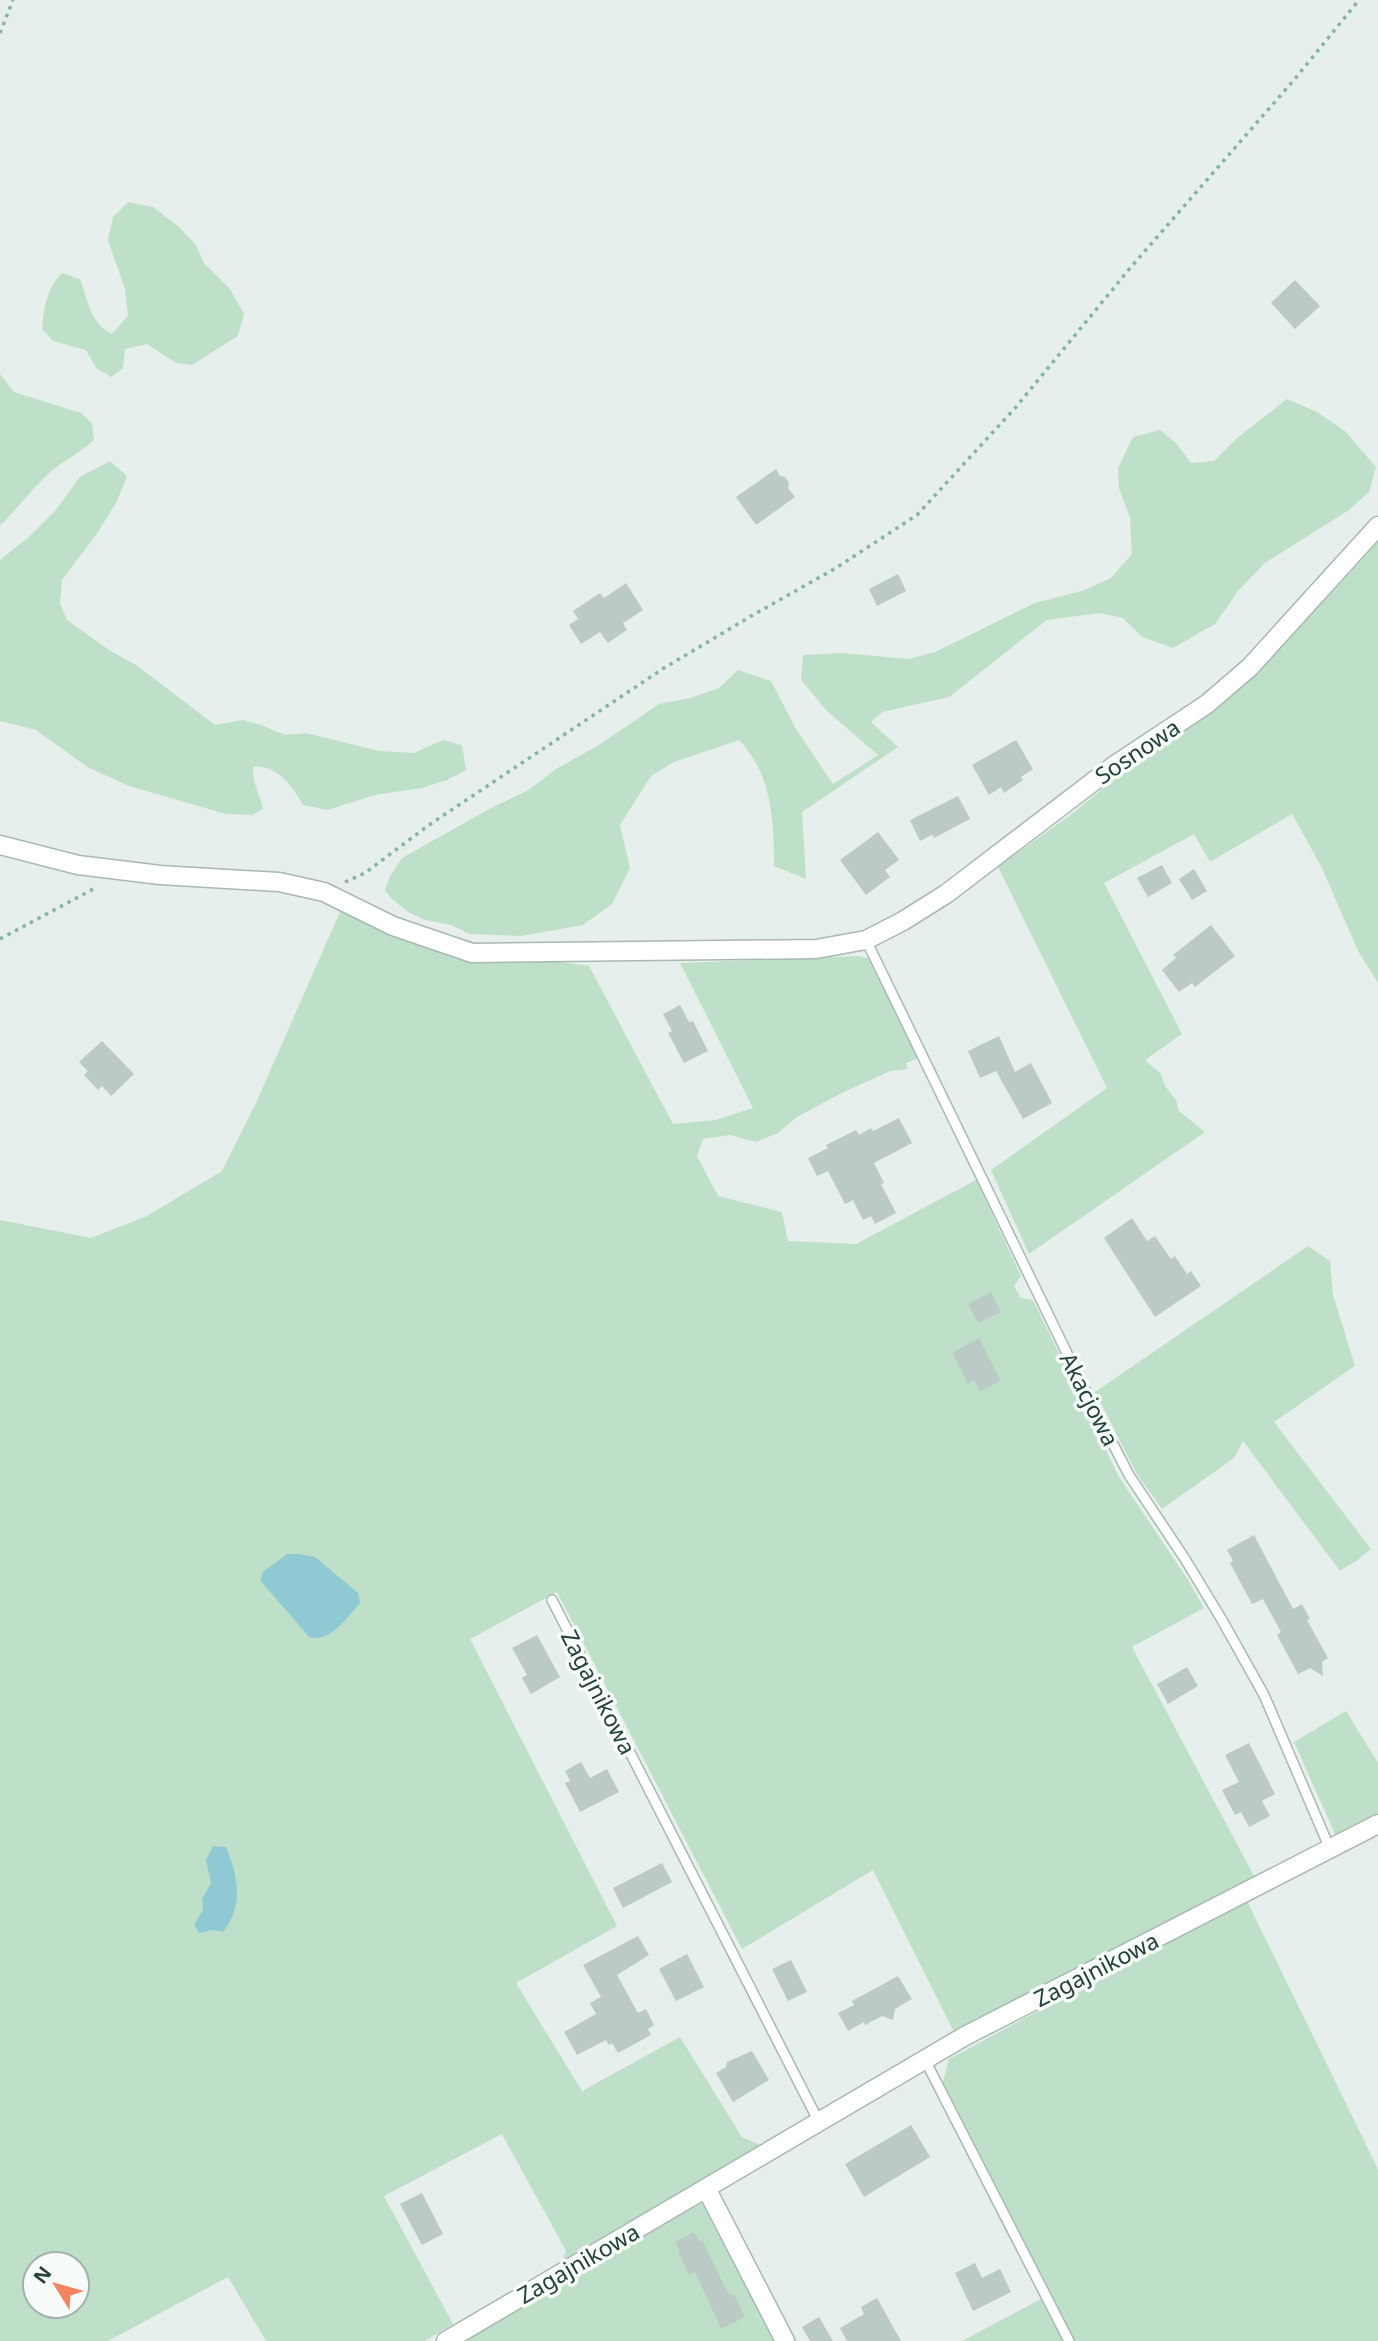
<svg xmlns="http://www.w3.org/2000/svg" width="1378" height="2341" viewBox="0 0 1378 2341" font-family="'Noto Sans',sans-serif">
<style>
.green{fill:#bfe0c8;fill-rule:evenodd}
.water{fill:#8ec9d4}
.building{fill:#bbcac4}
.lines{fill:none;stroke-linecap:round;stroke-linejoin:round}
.lane-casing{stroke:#a8b8b2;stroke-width:12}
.street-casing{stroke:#a8b8b2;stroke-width:21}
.path{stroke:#86b3a5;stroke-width:3.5;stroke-dasharray:3.5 5;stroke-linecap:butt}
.lane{stroke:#fff;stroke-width:9}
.street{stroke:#fff;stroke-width:18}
.labels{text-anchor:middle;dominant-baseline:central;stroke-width:7;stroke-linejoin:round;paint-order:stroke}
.street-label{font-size:23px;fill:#24423a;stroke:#f7fbf9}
</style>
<rect width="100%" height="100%" fill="#e6efeb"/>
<path class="green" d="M128 202 153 207 179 227 196 245 204 263 230 289 244 314 238 336 192 365 176 363 147 344 125 349 123 368 111 377 96 368 86 350 53 341 42 329C44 307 46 290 62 273L80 279C88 300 90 323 112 334L128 316 125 289 108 240 113 217Z
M0 374 14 392 81 413 92 423 94 440C80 453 63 461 49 473 31 490 17 509 0 526Z
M1287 399 1317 412 1345 431 1376 467 1369 492 1349 510 1265 563 1238 591 1215 624 1173 648 1142 637 1123 618 1099 613 1047 620 949 697 882 712 871 722 898 747 802 812 806 879 774 866C774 821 772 774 739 740L674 762 651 776 620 825 630 868 612 904 583 925 521 936 470 934 451 925 425 920 408 912 392 899 385 890 390 876 402 858 493 807 527 791 556 769 599 745 659 704 690 698 719 688 738 670 771 681 796 729 833 784 878 755 828 712 801 680 803 655 843 653 908 659 935 652 1035 603 1085 590 1111 578 1132 554 1130 518 1119 488 1118 468 1133 437 1160 430 1176 443 1191 463 1214 461 1237 438Z
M110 461 127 476 117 501 98 532 62 580 60 603 67 620 109 650 136 665 215 725 243 720 261 725 285 735 306 733 379 751 414 753 443 740 462 745 466 770 447 780 422 788 375 795 327 810 303 805C293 786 276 764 253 767 252 783 260 794 263 809L252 815 226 814 129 786 89 768 36 730 0 721V560L31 535 55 511 80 477Z
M1378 539V983L1358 951 1322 868 1292 814 1210 862 1194 834 1104 883 1182 1034 1145 1060 1161 1074 1165 1086 1176 1100 1179 1111 1205 1132 1029 1254 991 1170 1107 1088 998 867 1069 816 1151 750 1239 688 1272 657Z
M343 905 530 958 589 966 673 1124 716 1120 753 1108 680 963 858 956 870 959 918 1058 906 1063 908 1069 890 1071 840 1094 797 1117 778 1133 756 1142 730 1135 703 1139 697 1156 718 1196 782 1212 788 1241 856 1244 976 1180 1021 1276 1014 1286 1021 1298 1033 1300 1119 1477 1188 1580 1204 1608 1132 1647 1254 1876 1106 1953 956 2036 873 1870 742 1949 557 1592 470 1639 617 1926 516 1983 582 2091 680 2037 742 2137 760 2145 560 2265 566 2251 502 2134 384 2196 453 2324 425 2341H266L228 2277 108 2341H0V1220L91 1238 147 1216 222 1171 256 1103ZM35 2264H77V2306H35Z
M1308 1246 1330 1261 1333 1295 1355 1366 1274 1422 1371 1549 1358 1560 1340 1571 1243 1441 1234 1458 1162 1509 1137 1474 1095 1392Z
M1346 1711 1378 1763V1813L1336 1836 1294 1742Z
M1247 1901 1378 2169V2341H1075L943 2082 949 2059 1127 1963Z
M720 2193 797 2341H464L522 2304Z
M1041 2299 1063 2341H962Z"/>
<path class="water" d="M287 1554H299L315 1557 358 1593 360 1603C347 1617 331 1643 309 1637L260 1580 263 1572Z
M213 1846 226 1847C238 1876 244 1905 223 1932L213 1930 199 1933 194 1925 203 1910 202 1899 211 1883 206 1860Z"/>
<path class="building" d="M1295 280 1320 306 1295 329 1271 303Z
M776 469 780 476 785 477 789 483 788 488 795 497 756 525 736 497Z
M898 574 906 591 877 606 869 589Z
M626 583 643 610 623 623 627 630 608 643 600 632 581 644 569 625 578 619 573 611 600 593 604 598Z
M1016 740 1033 769 1021 777 1023 780 1004 793 1001 787 989 795 972 765Z
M958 796 970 819 934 838 932 835 920 841 910 820Z
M878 832 899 860 885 870 890 877 866 895 840 860Z
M1162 865 1172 883 1148 897 1137 878Z
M1194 869 1207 891 1192 900 1179 879Z
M1211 925 1235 956 1195 987 1192 983 1179 992 1162 970 1176 958 1173 955Z
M680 1005 689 1022 693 1021 708 1051 684 1063 668 1033 672 1031 663 1014Z
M999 1036 1015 1072 1031 1063 1052 1103 1023 1119 996 1071 980 1078 968 1051Z
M102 1041 134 1074 111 1096 102 1086 98 1090 84 1075 88 1071 79 1062Z
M899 1118 912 1143 874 1163 884 1183 881 1184 896 1213 875 1224 871 1216 863 1220 853 1200 845 1204 828 1171 817 1176 808 1158 828 1148 826 1145 856 1130 859 1135 871 1128 873 1131Z
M1132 1218 1147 1241 1155 1236 1171 1259 1175 1256 1187 1274 1191 1271 1201 1286 1155 1317 1104 1238Z
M991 1292 1001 1312 978 1323 968 1304Z
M979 1338 1001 1381 980 1391 974 1380 968 1384 952 1353Z
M1254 1535 1293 1609 1302 1604 1310 1619 1307 1620 1328 1658 1322 1662 1323 1676 1310 1668 1298 1674 1277 1635 1281 1632 1263 1599 1252 1604 1230 1563 1233 1561 1227 1550Z
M537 1635 560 1677 531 1694 522 1678 527 1675 512 1648Z
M1187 1667 1198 1686 1168 1704 1157 1684Z
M1249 1743 1275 1794 1262 1801 1270 1816 1249 1827 1241 1812 1235 1815 1222 1790 1239 1782 1225 1755Z
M581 1762 590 1778 607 1769 619 1792 580 1812 565 1783 570 1781 565 1771Z
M662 1863 672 1882 623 1908 613 1888Z
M638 1936 649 1955 617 1975 638 2013 646 2009 654 2025 648 2029 651 2035 618 2053 612 2043 609 2045 606 2040 577 2055 564 2032 596 2014 590 2003 601 1997 583 1965Z
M687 1954 704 1987 676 2001 659 1969Z
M791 1960 807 1992 788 2001 772 1969Z
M898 1976 912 1999 895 2009 893 2020 882 2016 865 2025 864 2022 848 2031 838 2013 854 2005 852 2001Z
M752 2051 769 2080 733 2102 716 2073 726 2067 727 2062Z
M911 2125 930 2157 864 2197 845 2164Z
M422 2193 443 2234 422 2245 400 2204Z
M694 2232 699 2241 702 2240 725 2287 730 2295 734 2294 745 2317 721 2329 695 2272 689 2275 678 2252 680 2251 675 2242Z
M975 2263 982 2278 1000 2269 1011 2292 973 2311 955 2273Z
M877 2298 901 2341H847L840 2328 864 2314 861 2307Z
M819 2317 833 2341H810L802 2327Z"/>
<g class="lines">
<defs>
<path id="lane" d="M866 940 1080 1380 1129 1475 1185 1559 1222 1620 1264 1695 1330 1849
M552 1600 819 2122
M925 2060 1069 2341"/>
<path id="street" d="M0 845 78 865 160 875 279 882 324 892 393 926 472 953 816 949 866 940 903 921 946 894 1115 765 1207 704 1250 667 1378 526
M706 2188 785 2341
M446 2341 965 2036 1378 1824"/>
</defs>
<use href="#lane" class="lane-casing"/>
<use href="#street" class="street-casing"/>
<path class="path" d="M0 33 13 0
M345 882 365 873 429 825 664 668 753 615 836 568 917 515 1016 407 1131 267 1294 80 1359 0
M0 939 97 887"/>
<use href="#lane" class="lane"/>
<use href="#street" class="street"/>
</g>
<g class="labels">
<g class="street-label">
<text transform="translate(1137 751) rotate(-34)">Sosnowa</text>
<text transform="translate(1090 1399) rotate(63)">Akacjowa</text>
<text transform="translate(599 1692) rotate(63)">Zagajnikowa</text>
<text transform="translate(1096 1969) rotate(-27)">Zagajnikowa</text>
<text transform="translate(578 2263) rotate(-30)">Zagajnikowa</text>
</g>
</g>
<g transform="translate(56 2285) rotate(307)"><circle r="33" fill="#f7fbf9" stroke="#a3b1ad" stroke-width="2"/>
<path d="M0-5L12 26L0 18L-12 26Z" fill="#f4845f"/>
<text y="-10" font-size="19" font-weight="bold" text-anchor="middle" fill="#24423a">N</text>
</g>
</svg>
